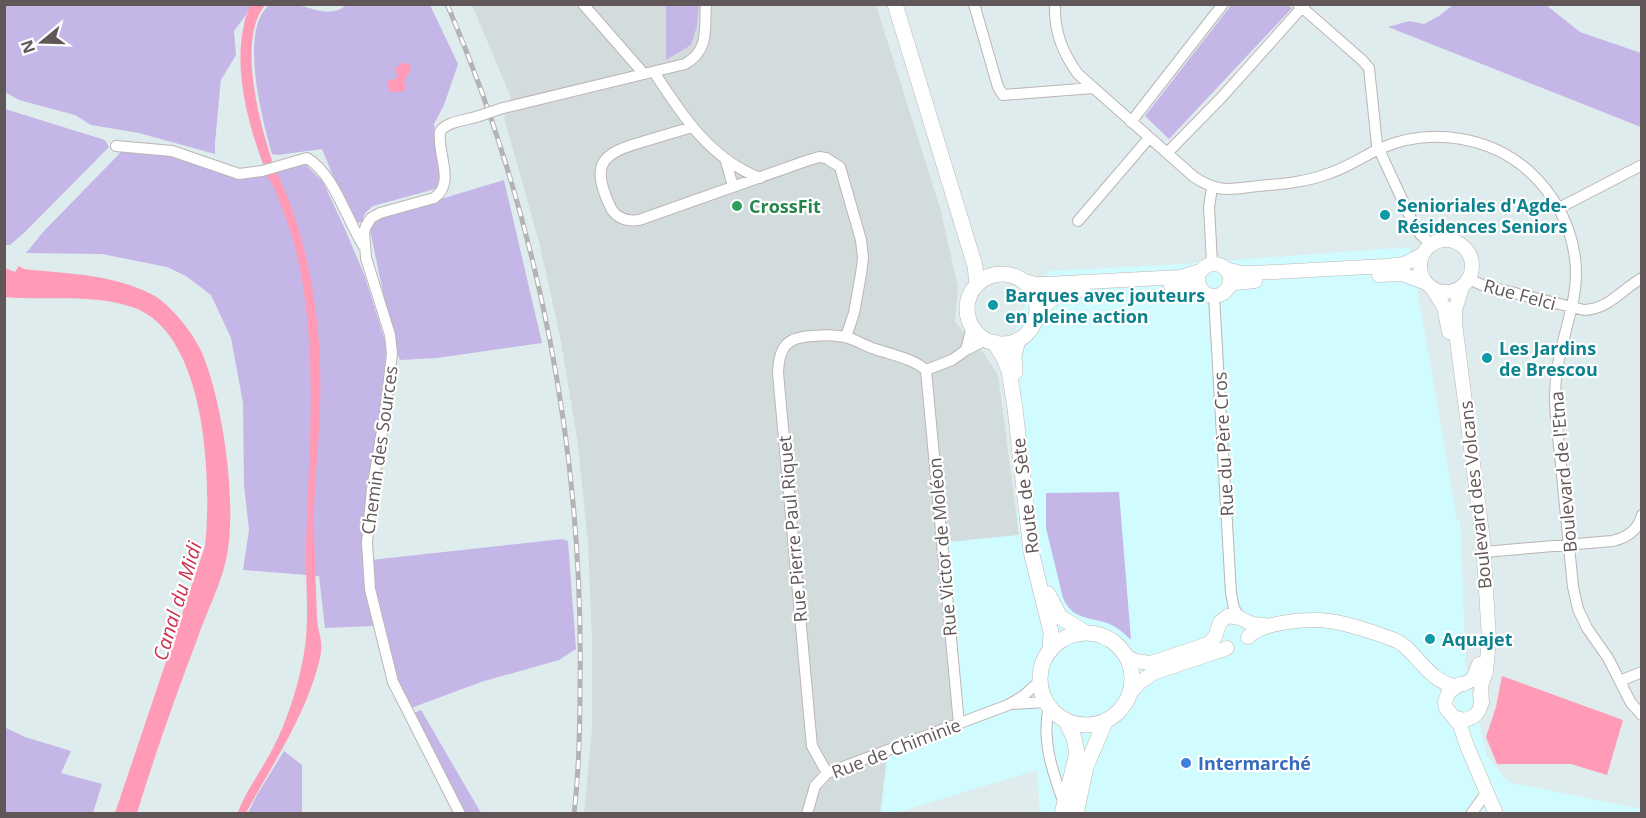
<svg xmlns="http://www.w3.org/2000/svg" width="1646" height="818" viewBox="0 0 1646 818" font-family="'Open Sans',sans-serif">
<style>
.commercial{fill:#d0fcff}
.industrial{fill:#d3dcdd}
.green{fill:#c5b6e8}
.water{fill:#ff9bb6}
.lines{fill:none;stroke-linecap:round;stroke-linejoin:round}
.minor-casing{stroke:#bdb4b5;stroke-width:12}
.tertiary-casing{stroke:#bdb4b5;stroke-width:15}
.secondary-casing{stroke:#bfb4b6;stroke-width:16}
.minor{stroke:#fff;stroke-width:10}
.tertiary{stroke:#fff;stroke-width:14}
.secondary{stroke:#fff;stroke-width:15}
.rail-casing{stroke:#b4b3b3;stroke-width:5}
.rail{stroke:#fff;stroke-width:3;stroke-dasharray:9;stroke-linecap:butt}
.minor-bridge-casing{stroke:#bdb4b5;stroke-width:12;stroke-linecap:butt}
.minor-bridge{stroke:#fff;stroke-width:10}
.leisure-dot{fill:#2e9e5b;stroke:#fff;stroke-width:2}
.culture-dot{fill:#0f9aa8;stroke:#fff;stroke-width:2}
.shop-dot{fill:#3f7fe0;stroke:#fff;stroke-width:2}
.labels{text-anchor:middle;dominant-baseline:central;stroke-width:4.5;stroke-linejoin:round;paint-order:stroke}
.culture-label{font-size:18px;font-weight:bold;fill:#0d838f;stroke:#fff;text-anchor:start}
.leisure-label{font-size:18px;font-weight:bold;fill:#27864d;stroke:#fff;text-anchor:start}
.street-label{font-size:18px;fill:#615759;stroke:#fff}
.shop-label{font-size:18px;font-weight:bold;fill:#366cbe;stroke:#fff;text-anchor:start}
.water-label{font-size:20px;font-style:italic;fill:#ce3251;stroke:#fff}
</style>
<rect width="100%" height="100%" fill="#deeced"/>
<path class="commercial" d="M1410 247 1457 520 1460 519 1466 667 1487 756 1508 782 1641 809V813H1040L1037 770 895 813 881 814 887 756 938 543 1019 534 1009 352 1022 311 1049 271 1167 265Z"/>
<path class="industrial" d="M472 5H666V60L697 26 699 5H876L941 211 958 288 955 322 985 355 998 375 1019 535 938 543 957 732 887 756 880 813H584L592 729V639L588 542 577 438 560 336 540 246 504 117 511 98Z"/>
<path class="green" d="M271 4C279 5 288 4 295 5 313 7 330 19 346 5H430L458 64 444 105 434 124 443 182 435 189 373 206 365 213 362 222 353 224 322 149 278 155 272 154C263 121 237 27 271 4Z
M1232 4 1287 5 1292 8 1169 139 1145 116Z
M4 5H250L246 15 234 31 236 55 221 80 222 67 215 143V154L139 133 91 125 75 115 19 100 5 92Z
M666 5H699L697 26 691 45 666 60Z
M1453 5H1546L1580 32 1641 53V127L1388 27 1409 21 1424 24 1439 16Z
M5 109 105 140 109 147 24 233 10 245H5Z
M122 151 170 156 233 177 306 165 323 182 344 227 364 274 386 344 385 382 370 472 366 581 373 626 325 628 319 576 243 570 249 530 244 485 243 403 231 338 211 295 186 276 167 267 102 254 26 253 44 231Z
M504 180 542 343 437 358 400 360 394 345 370 230 373 222 381 217Z
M1119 492 1131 640C1123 632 1117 627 1107 623 1088 617 1072 619 1063 598L1046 528V493Z
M562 539 568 541 576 649 559 660 481 682 411 708 397 679 374 586 371 560Z
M421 710 481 813H465L414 713Z
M4 727 25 737 71 751 61 773 102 784 93 813H5Z
M284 751 302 765V813H248L257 795Z"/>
<path class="water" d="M250 5H265C237 39 259 121 272 160L271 163 263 164C245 115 230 55 250 5Z
M400 63 409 64 411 69 404 81 406 88 402 92H391L387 87 388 81 398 78 395 67 399 66Z
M275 169C311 241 323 330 320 409 319 449 313 491 314 531 315 560 316 589 317 618 318 635 324 639 320 658 307 714 273 763 246 813L237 814C246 791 261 771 272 750 286 723 296 693 302 664 311 624 305 586 306 546 309 442 322 314 285 216 279 201 276 188 266 175Z
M19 266 24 269C69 274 113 274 153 295 171 305 194 334 202 353 223 402 237 503 227 555 222 583 207 610 198 637 176 695 155 754 137 813H115L205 546C212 481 207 332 132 307 90 293 47 301 5 297V268L15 272Z
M1502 676 1623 720 1607 775 1571 764H1497L1486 737 1496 707Z"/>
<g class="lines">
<defs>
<path id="minor" d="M583 4 644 74
M974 4 998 87 1003 95 1093 88
M1055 4C1054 31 1062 52 1078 74L1194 177C1221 194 1229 189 1259 186 1283 184 1307 182 1330 173 1348 167 1362 157 1379 149 1430 126 1494 136 1534 176 1565 207 1582 251 1574 296 1567 333 1554 362 1555 402 1556 423 1559 444 1561 465 1565 506 1569 546 1573 587L1578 609 1587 628 1608 658 1631 703 1642 715
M1298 4 1362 60 1369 68 1377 145 1412 221 1420 234 1431 244
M654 72C682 115 710 159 760 178
M503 108 685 64C710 50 704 29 706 4
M1131 122 1223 4
M692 127C675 132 659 137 642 142 604 153 590 162 609 204 614 217 625 222 639 220L806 161 819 157 826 158 840 167 861 240 863 258 861 274 854 313 846 337
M116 146 172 151 239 174 262 171 307 158C334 174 346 218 363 245
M1167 153 1221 98 1305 4
M726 161 733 187
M1559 208 1642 165
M1078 221 1149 138
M1212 263 1209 207 1212 188
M1469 279 1482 285 1584 310C1609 309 1621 290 1642 278
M1214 296 1231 593 1234 608 1240 618
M966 350 972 326
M926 370 952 360 966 350 986 340
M1484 552 1612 541C1626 538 1638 531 1642 515
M1620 681 1642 672
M1011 704 1046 702
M1049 707C1041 739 1053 774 1064 803
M827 773 812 746 811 736 778 373C779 347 786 337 813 336 823 335 835 335 845 337 855 339 865 346 875 349 892 355 912 358 926 370L959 724
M460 814 393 682 370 589 367 543 372 489 385 414 392 354 390 335 366 258 364 232 366 226 371 218 380 213 434 198C456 183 437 155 440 132 446 121 468 120 479 116
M807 814 815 786 827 773 1008 705 1023 696 1040 681
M1471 814 1487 792"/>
<path id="tertiary" d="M1420 266a26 26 0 1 1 52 0a26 26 0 1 1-52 0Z
M1198 280a16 16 0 1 1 32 0a16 16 0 1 1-32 0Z
M1226 269 1241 273H1254L1386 266 1404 264 1422 255
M1379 275 1402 274 1424 282
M1021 280 1035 284H1047L1181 277 1200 271
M1171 286 1187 285 1200 289
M1228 287 1235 283 1255 281
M1462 287 1455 310V324L1483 541 1489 639 1486 672 1481 686 1482 703
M1433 289 1444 307 1449 332
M1036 317C1048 299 1061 291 1083 290
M1248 637C1257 628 1270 625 1282 623 1322 616 1343 622 1381 635 1389 638 1395 639 1402 644 1420 658 1431 682 1455 686
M1126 656 1135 661 1151 663 1208 644 1215 637 1220 622 1228 616 1240 618 1252 624 1266 625
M1460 684 1448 693 1445 702 1446 708 1460 725 1467 746 1496 814
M1464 684 1473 679 1479 664
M1131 692 1139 683 1153 673 1227 648
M1454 717C1470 725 1485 712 1480 695"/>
<path id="secondary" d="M895 4 975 266 977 284
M967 309a35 35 0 1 1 70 0a35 35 0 1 1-70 0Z
M994 342 1004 358 1009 371 1015 408 1031 551 1051 632 1050 651
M1015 372 1014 356 1018 340
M1048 594 1060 617 1086 633
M1040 679a46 46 0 1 1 92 0a46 46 0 1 1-92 0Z
M1062 814 1077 753 1074 738 1066 721
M1076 814 1086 767 1105 722"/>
</defs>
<use href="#minor" class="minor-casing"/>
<use href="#tertiary" class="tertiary-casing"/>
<use href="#secondary" class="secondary-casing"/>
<use href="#minor" class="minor"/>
<use href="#tertiary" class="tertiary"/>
<use href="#secondary" class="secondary"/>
<defs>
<path id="rail" d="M447 4C539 218 584 454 580 686 580 729 579 771 574 814"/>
</defs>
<use href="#rail" class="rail-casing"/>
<use href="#rail" class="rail"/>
<defs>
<path id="minor-bridge" d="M479 116 503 108"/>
</defs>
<use href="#minor-bridge" class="minor-bridge-casing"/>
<use href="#minor-bridge" class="minor-bridge"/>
</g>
<circle class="leisure-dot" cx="737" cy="206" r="6"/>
<g class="culture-dot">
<circle cx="1385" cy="215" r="6"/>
<circle cx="993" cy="305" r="6"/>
<circle cx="1487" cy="358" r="6"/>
<circle cx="1430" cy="639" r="6"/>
</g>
<circle class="shop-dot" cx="1186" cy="763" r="6"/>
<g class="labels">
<g class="culture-label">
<text x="1397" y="205">Senioriales d'Agde-<tspan x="1397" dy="21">Résidences Seniors</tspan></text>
<text x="1005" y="295">Barques avec jouteurs<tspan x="1005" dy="21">en pleine action</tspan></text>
<text x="1499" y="348">Les Jardins<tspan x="1499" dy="21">de Brescou</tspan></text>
<text x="1442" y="639">Aquajet</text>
</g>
<g class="leisure-label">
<text x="749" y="206">CrossFit</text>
</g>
<g class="street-label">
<text transform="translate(1520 294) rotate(15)">Rue Felci</text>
<text transform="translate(1223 444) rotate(-93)">Rue du Père Cros</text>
<text transform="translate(379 450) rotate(-82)">Chemin des Sources</text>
<text transform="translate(1563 472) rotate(-95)">Boulevard de l'Etna</text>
<text transform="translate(1475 495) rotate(-96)">Boulevard des Volcans</text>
<text transform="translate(1025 496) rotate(-97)">Route de Sète</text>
<text transform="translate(792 529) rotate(-95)">Rue Pierre Paul Riquet</text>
<text transform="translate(942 547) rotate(-95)">Rue Victor de Moléon</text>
<text transform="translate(896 748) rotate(-21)">Rue de Chiminie</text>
</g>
<g class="shop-label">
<text x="1198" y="763">Intermarché</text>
</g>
<g class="water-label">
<text transform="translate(177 601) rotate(-73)">Canal du Midi</text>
</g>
</g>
<rect width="1646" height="818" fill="none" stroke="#615759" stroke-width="12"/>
<g transform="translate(42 42) rotate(251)" stroke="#ffffff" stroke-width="4.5" paint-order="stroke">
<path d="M0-4.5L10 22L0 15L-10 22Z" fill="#615759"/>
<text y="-9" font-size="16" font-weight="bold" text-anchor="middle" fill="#615759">N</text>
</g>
</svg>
